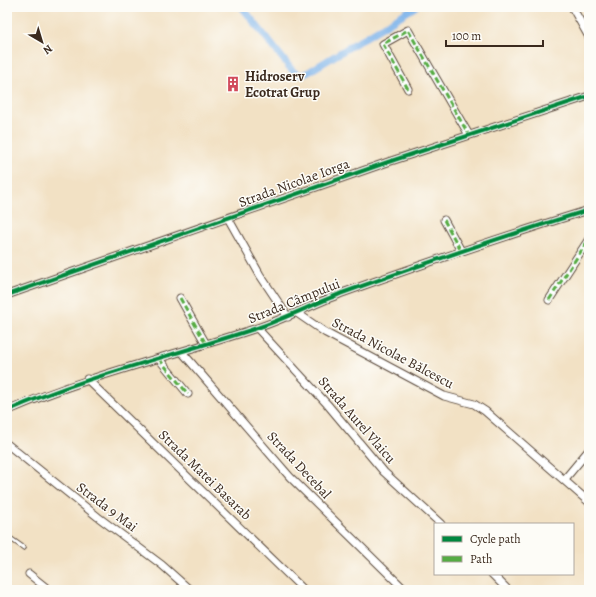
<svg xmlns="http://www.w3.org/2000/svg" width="596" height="597" viewBox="0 0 596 597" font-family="Alegreya,serif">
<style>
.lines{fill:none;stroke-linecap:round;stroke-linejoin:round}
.canal{stroke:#7bb2ea;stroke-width:7}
.service-casing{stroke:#564537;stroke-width:5.5}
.minor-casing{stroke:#564537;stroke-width:9}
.service{stroke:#fff;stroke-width:3.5}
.minor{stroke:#fff;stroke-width:7}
.quiet{stroke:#55ab43;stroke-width:3;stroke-dasharray:6 3;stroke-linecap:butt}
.cycleway-casing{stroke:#fdfcf7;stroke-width:6}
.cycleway{stroke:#00873e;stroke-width:4}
.labels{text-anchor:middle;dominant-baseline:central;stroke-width:3;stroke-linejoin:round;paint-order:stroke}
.poi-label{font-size:14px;font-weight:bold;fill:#3b2a1e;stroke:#fdfcf7;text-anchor:start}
.street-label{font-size:14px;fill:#3b2a1e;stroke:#fdfcf7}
</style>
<rect width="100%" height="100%" fill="#fdfcf7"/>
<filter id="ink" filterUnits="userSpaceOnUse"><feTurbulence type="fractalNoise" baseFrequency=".025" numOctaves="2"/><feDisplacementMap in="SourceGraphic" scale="8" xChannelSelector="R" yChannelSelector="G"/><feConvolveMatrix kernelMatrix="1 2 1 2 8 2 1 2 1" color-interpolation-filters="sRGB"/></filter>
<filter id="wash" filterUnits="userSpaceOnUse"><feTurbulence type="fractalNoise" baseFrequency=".012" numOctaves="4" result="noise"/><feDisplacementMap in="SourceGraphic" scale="16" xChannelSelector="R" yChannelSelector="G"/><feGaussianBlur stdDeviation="0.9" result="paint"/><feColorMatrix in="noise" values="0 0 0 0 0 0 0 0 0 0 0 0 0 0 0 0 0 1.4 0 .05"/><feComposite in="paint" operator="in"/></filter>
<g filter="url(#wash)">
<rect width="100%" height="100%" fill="#f2e1c4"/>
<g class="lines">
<path class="canal" d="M242 7 291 69C299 79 306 74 315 68L415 7"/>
</g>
</g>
<g filter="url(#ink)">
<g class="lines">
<defs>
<path id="service" d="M7 536 24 548"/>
<path id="minor" d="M572 7 589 37
M408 89 383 44 408 30 469 135
M228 218 260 275 288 317
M444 220 461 251
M7 295 388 162 589 96
M180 298 206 344
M549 300 589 239
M297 313 326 333 444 396 474 404 485 411 589 502
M257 328 327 404 384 472 441 524
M182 352 290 477 405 590
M159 359 188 394
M87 379 304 590
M7 411C88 375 173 356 257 328 287 318 315 303 345 292 426 263 507 235 589 210
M7 444 98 517 162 565 190 590
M564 480 589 450
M29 574 49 590
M492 574 508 590"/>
</defs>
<use href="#service" class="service-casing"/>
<use href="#minor" class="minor-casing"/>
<use href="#service" class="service"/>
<use href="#minor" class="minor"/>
<path class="quiet" d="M408 89 383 44 408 30 469 135
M444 220 461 251
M180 298 206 344
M549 300 589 239
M159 359 188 394"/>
<defs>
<path id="cycleway" d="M7 295 388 162 589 96
M7 411C88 375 173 356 257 328 287 318 315 303 345 292 426 263 507 235 589 210"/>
</defs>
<use href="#cycleway" class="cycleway-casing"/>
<use href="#cycleway" class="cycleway"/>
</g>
</g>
<defs>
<symbol id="building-bare" viewBox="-9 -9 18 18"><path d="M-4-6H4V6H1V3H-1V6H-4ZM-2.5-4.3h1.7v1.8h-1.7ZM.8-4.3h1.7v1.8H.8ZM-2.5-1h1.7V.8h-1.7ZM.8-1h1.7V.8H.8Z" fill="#d1495b" stroke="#fdfcf7" stroke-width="2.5" paint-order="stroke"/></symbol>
</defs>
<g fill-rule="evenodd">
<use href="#building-bare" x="222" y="73" width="22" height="22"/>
</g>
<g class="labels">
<g class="poi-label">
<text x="245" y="76">Hidroserv<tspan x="245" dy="16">Ecotrat Grup</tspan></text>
</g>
<g class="street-label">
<text transform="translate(294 183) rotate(-20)">Strada Nicolae Iorga</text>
<text transform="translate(294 301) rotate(-22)">Strada Câmpului</text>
<text transform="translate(393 353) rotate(28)">Strada Nicolae Bălcescu</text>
<text transform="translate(357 420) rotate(49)">Strada Aurel Vlaicu</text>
<text transform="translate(299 465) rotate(47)">Strada Decebal</text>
<text transform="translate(205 475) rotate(44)">Strada Matei Basarab</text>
<text transform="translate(107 507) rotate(37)">Strada 9 Mai</text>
</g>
</g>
<rect width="596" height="597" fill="none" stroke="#fdfcf7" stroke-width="24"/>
<rect x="434" y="523" width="140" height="52" fill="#fdfcf7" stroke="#afa8a0"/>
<rect x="442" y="536" width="20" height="6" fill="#00873e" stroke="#afa8a0"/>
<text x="470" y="543" font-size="12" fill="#3b2a1e">Cycle path</text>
<rect x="442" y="556" width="20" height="6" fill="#55ab43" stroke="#afa8a0"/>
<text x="470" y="563" font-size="12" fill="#3b2a1e">Path</text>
<g transform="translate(42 42) rotate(142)" stroke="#fdfcf7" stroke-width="3" paint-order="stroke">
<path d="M0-3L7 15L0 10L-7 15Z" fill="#3b2a1e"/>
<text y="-6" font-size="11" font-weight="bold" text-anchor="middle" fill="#3b2a1e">N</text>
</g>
<path d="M446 40v6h97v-6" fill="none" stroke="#3b2a1e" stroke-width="2"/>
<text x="452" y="40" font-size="12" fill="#3b2a1e" stroke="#fdfcf7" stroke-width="3" paint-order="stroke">100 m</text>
</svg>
